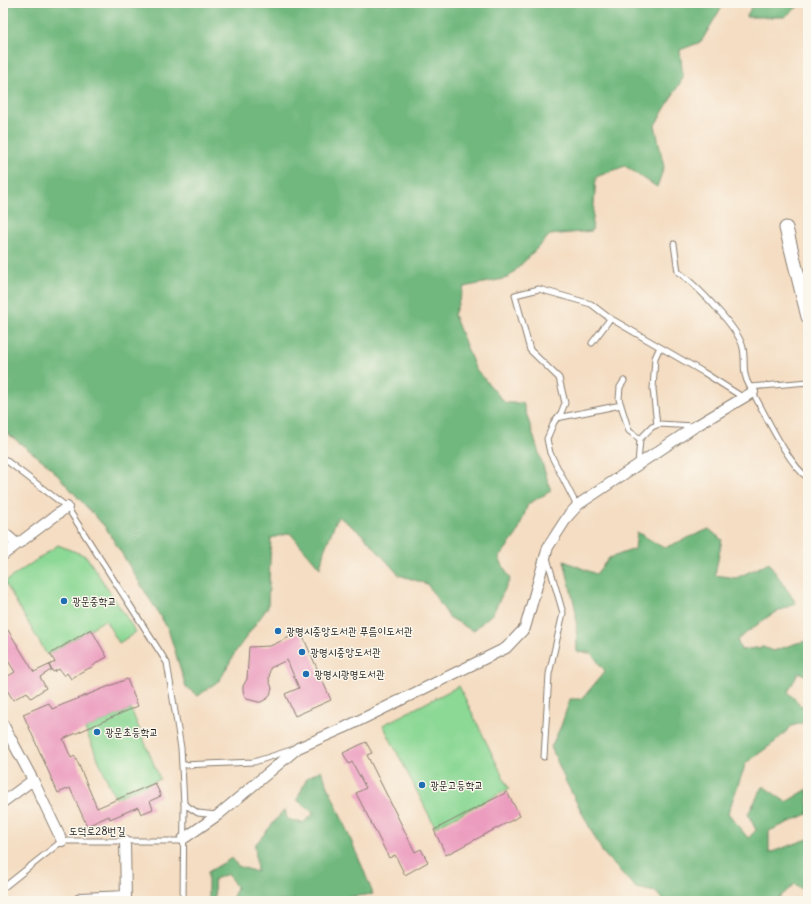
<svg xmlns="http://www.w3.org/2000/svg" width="811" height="904" viewBox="0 0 811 904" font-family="Delius,'Poor Story',sans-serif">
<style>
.green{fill:#8cd895;stroke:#547a58}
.forest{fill:#71b87e;stroke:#466a4d}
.building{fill:#ec9dbf}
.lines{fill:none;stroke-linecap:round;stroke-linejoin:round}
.service-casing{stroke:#887c6f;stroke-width:7}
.minor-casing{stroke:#887c6f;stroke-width:12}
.tertiary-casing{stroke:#887c6f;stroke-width:15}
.service{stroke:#fff;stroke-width:5}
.minor{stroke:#fff;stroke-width:10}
.tertiary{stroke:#fff;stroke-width:13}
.poi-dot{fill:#1f6fb2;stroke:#fbf7ec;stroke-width:1.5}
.labels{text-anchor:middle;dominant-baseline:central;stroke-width:3;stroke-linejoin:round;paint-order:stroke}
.poi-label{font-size:11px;fill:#1c1c1c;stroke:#fbf7ec;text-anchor:start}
.street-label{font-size:11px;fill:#1c1c1c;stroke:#fbf7ec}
</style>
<rect width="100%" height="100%" fill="#fbf7ec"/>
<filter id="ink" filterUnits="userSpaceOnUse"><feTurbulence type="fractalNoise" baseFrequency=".025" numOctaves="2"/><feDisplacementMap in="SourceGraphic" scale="8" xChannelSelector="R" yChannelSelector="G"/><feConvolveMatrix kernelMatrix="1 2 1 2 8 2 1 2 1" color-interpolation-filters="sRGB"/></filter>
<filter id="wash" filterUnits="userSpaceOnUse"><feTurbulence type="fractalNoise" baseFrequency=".012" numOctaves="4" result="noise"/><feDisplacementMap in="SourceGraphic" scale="16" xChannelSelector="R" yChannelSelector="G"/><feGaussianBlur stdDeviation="0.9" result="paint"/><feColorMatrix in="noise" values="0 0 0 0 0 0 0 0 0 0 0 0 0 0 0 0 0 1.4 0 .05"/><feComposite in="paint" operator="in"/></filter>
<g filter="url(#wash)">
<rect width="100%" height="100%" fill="#f4ddc2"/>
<path class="green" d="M58 545 86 556 136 632 119 643 105 620 47 655 5 583 6 581Z
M459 686 509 789 435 827 383 725Z
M131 709 160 779 115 798 85 729Z"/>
<path class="forest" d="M3 3H724L701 42 680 50 683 78 655 125 664 167 657 187 625 166 596 177 592 231 550 235 508 278 464 287 454 315 475 368 505 403H523L551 491 528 504 517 534 499 558 510 579 493 613 473 631 449 617 427 584 399 575 362 534 338 516 324 551 320 568 290 533 271 538 268 607 236 651 220 680 198 696 186 687 168 629 106 528 47 464 7 433 3 435Z
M754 3H803L784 17H746Z
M709 529 722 540 715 575 736 578 769 563 796 603 769 616 737 640 741 650 763 647 773 651 797 643 808 641V677L799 672 788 692 801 706 808 703V721L792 726 775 742 746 763 728 813 748 838 756 830 748 814 763 786 786 802 808 789V814L769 831V853L808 839V894L795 884 775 901H663L656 892 636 888 603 853 566 782 551 747 561 726 570 699H582L605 671 591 653 577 652 576 612 564 561 596 574 609 558 635 549 637 532 664 548Z
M321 770 362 866 373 894 341 898 340 901H231L237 888 228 874 214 879 215 901H208V872L232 858 238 866 257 872 255 845 285 809 287 819 303 823 314 813 297 800 307 778Z"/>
<g id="blocks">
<path class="building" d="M91 629 107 657 98 662 92 667 81 672 71 679 67 673 64 676 59 669 53 672 49 665 55 662 50 654Z
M8 630 34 672 49 665 51 670 40 677 46 688 31 698 27 692 13 700 3 683V679L15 672 3 653V633Z
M301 632 331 700 295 716 285 694 299 688 287 660 270 668 269 680 272 688 270 695 268 698 261 702H258L247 699 244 694 243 690V686L247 679 249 647 270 646Z
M127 679 138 706 63 739 71 758 75 756 97 808 155 783 161 796 150 801 153 809 141 814 138 807 110 819 109 816 87 826 70 788 58 793 23 714 49 703 52 709Z
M366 742 372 753 367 755 415 852 421 849 428 862 405 875 395 855 389 858 356 793 366 788 352 762 349 764 343 753Z
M507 792 520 816 446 855 434 830Z"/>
</g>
</g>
<g filter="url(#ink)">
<use href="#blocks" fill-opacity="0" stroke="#887c6f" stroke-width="1"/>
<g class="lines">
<defs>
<path id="service" d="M674 244 678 272C695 284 739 328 743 348 746 363 741 372 750 387L808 382
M592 343 610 319
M624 381 620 387 619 399 629 431 640 439
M752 391C766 415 787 463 808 478
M557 418 621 405
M657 425 653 389 655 358 660 347
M3 458 67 507 167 663 181 748 184 804 183 901
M638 464 640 439 652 427 659 424 694 426
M577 506 550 453 547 439 554 422 561 413 565 403 559 378 530 350 515 295 539 289 591 304 608 317 703 372 744 398
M544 757 549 674 563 613 547 558
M182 765 254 762 291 750
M184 804 198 813 216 815
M3 888 62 841H183"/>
<path id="minor" d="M3 532 17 544
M3 555 67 507
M3 724 33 780 62 841
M3 802 33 780
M183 839 218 815 298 748 346 727 506 648 525 628 548 547 568 516 579 504 696 426 753 392
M125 841 126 901
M77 901 81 898 126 896"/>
<path id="tertiary" d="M786 228 808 317"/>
</defs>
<use href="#service" class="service-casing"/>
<use href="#minor" class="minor-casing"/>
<use href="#tertiary" class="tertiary-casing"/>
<use href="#service" class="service"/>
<use href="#minor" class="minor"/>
<use href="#tertiary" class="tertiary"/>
</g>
</g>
<g class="poi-dot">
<circle cx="64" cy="601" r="4"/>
<circle cx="278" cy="631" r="4"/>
<circle cx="302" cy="652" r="4"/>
<circle cx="306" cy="674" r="4"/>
<circle cx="97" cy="732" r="4"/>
<circle cx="422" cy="785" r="4"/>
</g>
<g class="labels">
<g class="poi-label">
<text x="72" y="601">광문중학교</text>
<text x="286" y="631">광명시중앙도서관 푸름이도서관</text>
<text x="310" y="652">광명시중앙도서관</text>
<text x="314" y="674">광명시광명도서관</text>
<text x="105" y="732">광문초등학교</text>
<text x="430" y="785">광문고등학교</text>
</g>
<g class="street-label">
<text x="97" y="831">도덕로28번길</text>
</g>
</g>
<rect width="811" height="904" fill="none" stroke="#fbf7ec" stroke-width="16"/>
</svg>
